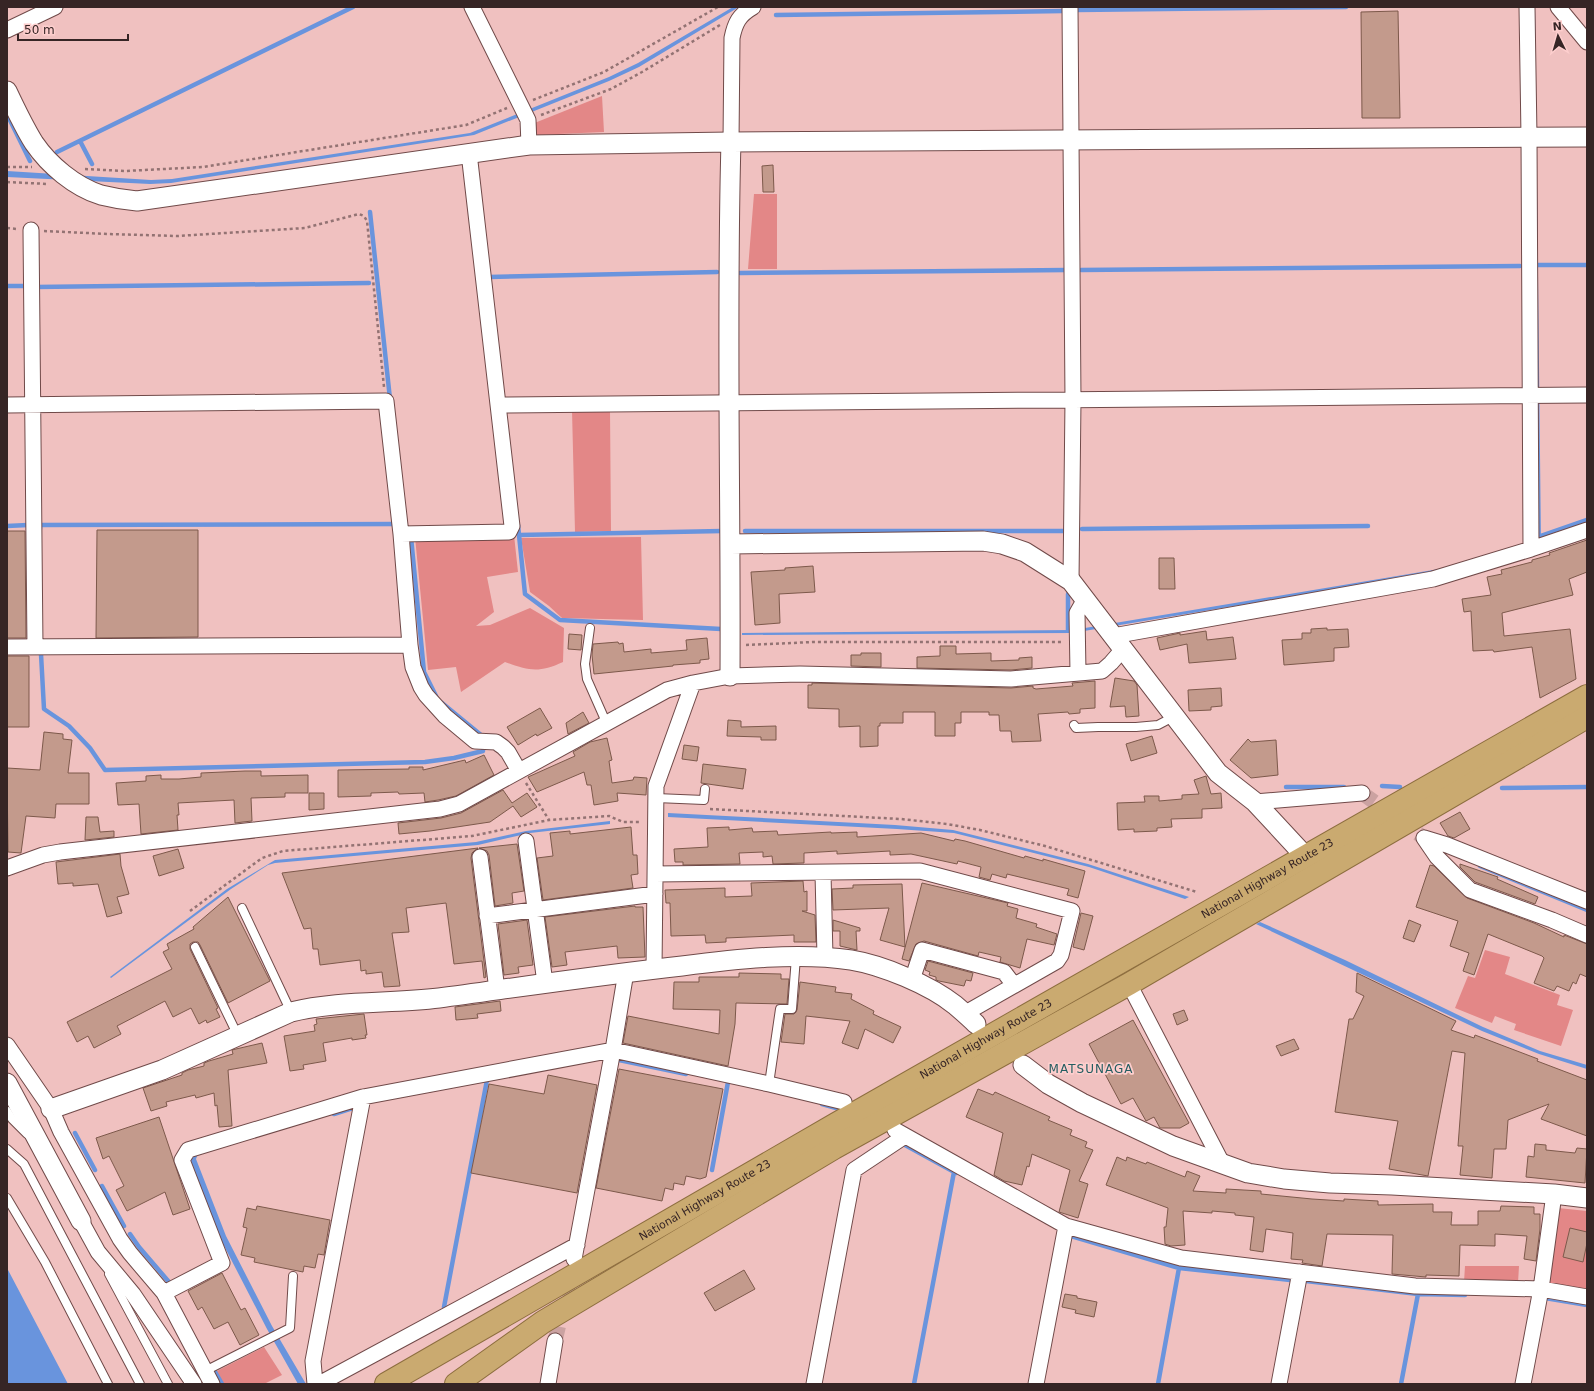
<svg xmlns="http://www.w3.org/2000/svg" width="1594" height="1391" viewBox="0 0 1594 1391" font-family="'DejaVu Sans',sans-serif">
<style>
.green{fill:#e38787}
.water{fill:#6994dd}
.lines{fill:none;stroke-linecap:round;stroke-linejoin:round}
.stream{stroke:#6994dd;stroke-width:4.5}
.building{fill:#c39a8c;stroke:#7d594b}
.minor-tunnel{stroke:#cba2a1;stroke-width:15;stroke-dasharray:15 8;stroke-linecap:butt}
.service-casing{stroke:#704a49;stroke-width:10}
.minor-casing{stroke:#704a49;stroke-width:17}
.tertiary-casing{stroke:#704a49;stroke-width:21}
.trunk-casing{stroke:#8d6e3f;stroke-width:24}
.path{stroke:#937373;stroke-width:2.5;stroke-dasharray:3 3;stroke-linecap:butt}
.service{stroke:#fff;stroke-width:8}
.minor{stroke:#fff;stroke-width:15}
.tertiary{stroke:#fff;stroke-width:19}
.trunk{stroke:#caaa70;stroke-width:22}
.labels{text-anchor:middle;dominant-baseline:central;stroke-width:3.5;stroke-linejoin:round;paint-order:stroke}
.street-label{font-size:11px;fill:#362525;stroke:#fdcecd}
.neighbourhood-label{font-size:12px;letter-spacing:1px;fill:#235d61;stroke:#fdcecd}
</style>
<rect width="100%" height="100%" fill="#f0c1c0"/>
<path class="green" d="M602 96 604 132 535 135 532 124Z
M754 194H777V269H748Z
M572 410H610L611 531 575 532Z
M514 535 518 572 487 577 494 612 476 626 490 625 530 608 564 628 563 662C539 673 529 671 505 662L461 692 456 667 428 670 415 537Z
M641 537 643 620 562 618 549 606 530 592 521 538Z
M1485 950 1510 957 1505 974 1560 995 1557 1005 1573 1010 1561 1046 1514 1030 1516 1024 1495 1016 1492 1023 1455 1008 1468 976 1475 978Z
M1558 1208 1587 1211V1292L1547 1287Z
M1465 1266H1519L1518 1283 1464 1282Z
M264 1347 282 1375 264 1384H222L215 1372Z"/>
<path class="water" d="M733 7H739L639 67 609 81 474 135 171 183 150 184 7 177V171L151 180 172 179 470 133 609 77 638 63Z
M1533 7H1535L1541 542 1445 571 1072 633 742 635V633L1073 630 1445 568 1539 540Z
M668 813 895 825 953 830 1088 864 1189 897 1185 899 1089 867 954 833 897 829 668 817Z
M610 821V824L530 833 478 845 275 863 268 865 231 889 111 978 110 977 227 889 275 860 476 842 526 831Z
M1260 922 1345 960 1483 1027 1540 1051 1587 1065V1069L1539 1054 1482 1031 1256 924Z
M198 1154 196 1159 226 1236 272 1326 306 1384H298L267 1329 220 1238 191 1161 193 1155Z
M7 1268 68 1384H7Z"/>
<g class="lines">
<path class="stream" d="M1077 10 1346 7
M776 15 1063 11
M7 114 30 161
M80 141 92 164
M57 152 353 7
M370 212 390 399
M1538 265H1587
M1081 270 1520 266
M740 273 1066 270
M489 277 717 272
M7 286H26
M36 287 369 283
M518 525 525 594 560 620 721 629
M7 526 28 525
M40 529V525L396 524
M1082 529 1368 526
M745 531H1069
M519 535 722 531
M1541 536 1587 520
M411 537 424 672 436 696
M1068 630V594
M41 654 44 709 69 726 90 748 105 770 425 762 454 758 483 751V746
M442 703 481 735
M1382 786 1400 787
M1286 787H1344
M1502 788 1587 787
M1480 866 1587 910
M619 1060 686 1074
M822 1104 836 1108
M334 1114 359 1106
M75 1133 95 1170
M905 1145 956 1173
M712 1170 728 1082
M102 1186 124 1226
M130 1234 139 1247 169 1282
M1071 1236 1179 1268 1290 1280
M1306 1281 1418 1294 1465 1295
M1545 1298 1587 1305
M444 1307 487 1080
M215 1372 222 1384
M914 1384 954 1172
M1158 1384 1179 1268
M1401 1384 1418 1294"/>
</g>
<path class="building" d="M1398 11 1400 118H1362L1361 12Z
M773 165 774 192H763L762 166Z
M97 530H198V637L96 638Z
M7 531H25L26 638H7Z
M1587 540V572L1569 579 1573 595 1502 613 1504 636 1570 629 1576 679 1540 698 1532 647 1494 652 1493 650 1473 651 1471 611 1464 612 1462 599 1491 595 1487 577 1502 574 1501 570 1532 562V560L1550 555 1549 553Z
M1159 558H1174L1175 589H1159Z
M813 566 815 592 779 594 780 623 755 625 751 572 785 570V568Z
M1327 628V630L1348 629 1349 647 1334 648V661L1284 665 1282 640 1302 639V633H1311V629Z
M1206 631 1207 640 1233 637 1236 659 1189 663 1187 644 1160 650 1157 638 1180 633V635Z
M569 634 582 635 581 650 568 649Z
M707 638 709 659 700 660V663L673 665V666L594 674 592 655 593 644 618 642 619 644 623 643 624 652 651 649V653L687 650 686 640Z
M940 646H956V654L991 653V661L1019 660V658L1032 657V668L1011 670 917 668V657L940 656Z
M861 653H881V667L851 666V655H861Z
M7 656H29V727H7Z
M1115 678 1134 681 1137 685 1139 716 1126 717 1125 706 1110 707Z
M1095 681V708L1080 709V713L1069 714 1068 712 1038 714 1041 741 1012 742 1011 731H1000L999 715H989V712H961V723H955V736H935V712H903V723H880V726H878V746L860 747V726L839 727V709L808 708V685H812V683L1011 688 1033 686V688L1036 689 1073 686 1072 683Z
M1221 688 1222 706 1211 707V710L1189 711 1188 690Z
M540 708 552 728 537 736 536 734 518 745 507 727Z
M583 712 589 723 568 734 566 723Z
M728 720 741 721V727L776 726V740H761V737L727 736Z
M44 732 63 734V739L72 740 68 773H89V804H56L55 818 26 816 21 853 8 852 7 768 40 770Z
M1152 736 1157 753 1131 761 1126 744Z
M607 738 612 760 609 761 612 783 633 780 634 777 647 778 646 795 617 793 618 801 594 805 591 785H587L584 772 537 792 528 777 575 756 573 752 590 742Z
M1248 739 1251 742 1276 740 1278 775 1251 778 1230 760Z
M684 745 699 747 697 761 682 759Z
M484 755 494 775 456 796 438 800 425 802 424 793 399 794 398 792 371 793V796L338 797V770L409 769V767H423V770L465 760 466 763Z
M703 764 746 769 743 789 701 783Z
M245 771H261V776L308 775V793H285V797L251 798 252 821 243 822 235 823 234 800 178 803 179 815H177L178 830 141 834 139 804 118 805 116 783 146 781V776L161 775V779H179L201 777V773Z
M1206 776 1211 794 1221 793 1222 808 1202 809V818L1171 819 1172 827 1157 828V831L1134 832V829L1118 830 1117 803 1145 802 1144 796H1159V801L1182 799V795L1199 794 1194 780Z
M503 790 512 803 527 793 537 807 521 817 513 806 490 822 430 831 399 834 398 823 441 818 461 813Z
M309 793H324V809L309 810Z
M1460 812 1470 829 1454 838 1448 836 1440 823Z
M86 817H98L100 832 114 831V837L85 840Z
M631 827 633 855H637L638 874 631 875 633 888 543 900 537 858 553 856 550 833 570 831V834Z
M729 827V830L752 828 753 832 777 831 778 835 831 832V833L857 832V837L921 833 954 841 955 839 965 841 1024 858 1025 856 1043 861V859L1085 871 1078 898 1067 895 1069 889 1007 874 1006 878 992 874 990 880 979 877 981 867 958 861 957 864 911 854 890 855V851L837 854V851L804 853V863H803L773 864 772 856 763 857V852L739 853 740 864 683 865V862H675L674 849 708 847 707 828Z
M517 844 524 891 512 893 513 903 495 906 489 855 487 851 479 848Z
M478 848 472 853 471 858 486 977 484 978 482 961 454 964 446 903 406 908 409 932 392 933 400 986 384 987 382 972 366 974V970L361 971 360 960 320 965 318 949H313L311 928 304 929 282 873Z
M178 849 184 868 159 876 153 856Z
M120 854 121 866 129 894 117 897 122 913 107 917 98 884 73 886V883L58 884 56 862Z
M1460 864 1498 877 1497 879 1538 897 1535 904 1475 882 1460 867Z
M1430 865 1434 866 1467 898 1534 923 1564 937V935L1587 944V977L1580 974 1576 984 1573 982 1569 991 1557 986 1554 991 1534 983 1544 958 1542 956 1488 934 1474 975 1463 971 1469 953 1450 946 1458 921 1416 907Z
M803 881 804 892 807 891V911H802L815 915 816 942H794V935L726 938V942L706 943 705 935 671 936 670 903H666L665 890 725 888V897L752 896 751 883Z
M922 883 1008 903 1007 906 1018 909 1016 918 1037 924 1036 927 1057 934 1054 945 1027 939 1020 968 1000 962 1001 957 979 952 978 956 924 941 916 944 909 961 902 959Z
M902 884 905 947 880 940 889 908 833 910 832 889 853 888V885Z
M228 897 270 981 228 1003 200 945 198 942H193L190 944V949L218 1008 216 1009 220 1017 207 1023 206 1020 199 1024 191 1008 173 1017 165 1001 117 1026 121 1034 94 1048 88 1036 77 1042 67 1022 172 969 163 952 169 949 167 944 194 929 193 927Z
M635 906V907H643L645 957 618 958 617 946 565 952 567 965 552 967 545 917Z
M1081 913 1093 916 1084 950 1073 947Z
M527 920 533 965 518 967 519 973 504 975 498 924Z
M833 920 860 928V931H856L857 950 840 946V931H833Z
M1409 920 1421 925 1414 942 1403 938Z
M928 961 973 973 971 981 966 980 964 986 939 981 936 980V977L929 975 930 972 925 970Z
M739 973 781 974V979H789L787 1004 736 1003 735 1024 728 1066 623 1043 628 1016 719 1034 720 1010 673 1009 674 982H699V977H739Z
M1357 973 1456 1021 1451 1030 1474 1038 1475 1035 1538 1059 1537 1061 1587 1080V1136L1541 1119 1549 1104 1508 1120 1506 1149H1494L1492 1178 1460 1175 1463 1146H1458L1465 1053 1452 1051 1428 1176 1389 1169 1398 1121 1335 1112 1349 1019H1353L1364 996 1356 992Z
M800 982 836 987 835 992 852 994 851 999 874 1011 873 1014 901 1027 893 1043 865 1029 858 1049 842 1043 850 1021 806 1016 804 1044 781 1042 785 1014H794L797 1010Z
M500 1001 501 1011 477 1014 478 1018 456 1020 455 1007Z
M1184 1010 1188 1020 1177 1025 1173 1014Z
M364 1014 367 1035H365L366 1038 352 1040V1038L323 1043 326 1061 303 1065 304 1069 290 1071 284 1036 315 1031 314 1025 317 1024 316 1019Z
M1133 1020 1189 1123 1180 1128H1160L1154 1117 1146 1121 1133 1098 1121 1104 1089 1044Z
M1294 1039 1299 1049 1281 1056 1276 1046Z
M262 1043 267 1063 228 1070 232 1126 219 1127 217 1105 215 1106 214 1093 196 1098 195 1095 166 1102 167 1106 151 1111 143 1088 182 1075V1073L188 1070 204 1066V1063L209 1061 233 1054 232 1050 236 1049Z
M619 1069 723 1089 706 1177 700 1179 686 1176 684 1185 674 1183 673 1190 665 1188 662 1201 596 1188Z
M548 1075 597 1085 577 1193 471 1173 489 1084 544 1094Z
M978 1089 993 1095 995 1092 1050 1117 1048 1120 1072 1130 1070 1135 1087 1142 1085 1147 1093 1150 1079 1181 1088 1184 1078 1218 1059 1212 1070 1170 1032 1154 1029 1167 1027 1166 1022 1185 1004 1181 994 1175 1003 1133 966 1117Z
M159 1117 190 1209 173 1215 165 1192 127 1211 116 1190 124 1186 109 1156 103 1159 96 1138Z
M1535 1144 1546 1145V1150L1575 1153 1577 1148 1587 1149 1585 1183 1526 1177 1528 1156 1534 1157Z
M1117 1157 1126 1161 1127 1157 1146 1164 1147 1162 1185 1177 1187 1171 1200 1176 1193 1191 1226 1193V1189L1261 1191V1194L1312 1199 1344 1201V1199L1378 1201V1205L1433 1204V1212H1452L1451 1225H1478V1211H1500L1501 1206 1534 1207V1214H1540V1229L1536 1261 1524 1259 1527 1236 1495 1234V1246L1460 1245 1459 1276 1426 1275V1277L1392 1274 1393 1235 1327 1234 1322 1266 1302 1263 1303 1260 1291 1259 1293 1233 1266 1229 1263 1252 1250 1250 1254 1217 1235 1215V1213L1212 1211V1213L1183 1211 1185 1245 1171 1246 1165 1244 1164 1227H1166L1168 1208 1106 1185Z
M257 1206 330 1220 324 1255 318 1254 315 1268 304 1266 303 1272 254 1262 255 1258 241 1255 247 1228 243 1227 247 1208 256 1210Z
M1570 1228 1587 1232V1243L1583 1262 1563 1257Z
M744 1270 755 1289 715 1311 704 1293Z
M222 1273 241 1310 245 1308 259 1335 240 1345 228 1322 214 1329 202 1307 198 1310 188 1291Z
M1065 1294 1077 1296V1298L1097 1302 1094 1317 1075 1313 1076 1310 1062 1307Z"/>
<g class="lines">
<path class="minor-tunnel" d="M1362 793 1424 838
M555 1341 571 1273"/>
<defs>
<path id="service" d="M590 628 585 664 587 679 606 722
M1074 725 1076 728 1098 727H1136L1158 725 1175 716
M656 798 704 800 705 789
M242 908 291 1012
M195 947 238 1036
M769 1084 780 1009H792L796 957
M7 1111 12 1119 27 1134
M7 1149 24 1164 140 1384
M7 1198 45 1262 108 1384
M109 1274 168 1384
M205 1371 290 1328 293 1276"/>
<path id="minor" d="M472 7 528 120 529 145
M1070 7 1073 400 1071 581
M1527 7 1529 137 1531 549
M1558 7 1587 42
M7 30 55 7
M731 142 732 38C735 23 739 15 753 7
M31 230 35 647
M7 405 386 401 401 534 509 532 512 526 469 153
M499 405 1587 395
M401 534 410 645 413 667 421 687 426 695 445 716 475 741 496 742 503 747 508 752 519 771
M1113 636 1433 579 1531 549 1587 530
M7 647 410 645
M1078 673 1077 613 1085 599
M1255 802 1362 793
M1424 838 1437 857 1470 890 1552 920 1587 935
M1424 838 1447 845 1587 901
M526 841 545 983
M480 857 497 990
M7 868 43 855 60 852 440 809 459 804 667 690 693 683 730 676 800 674 1011 679 1102 671 1111 663 1124 648
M823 873 825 957
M655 874 920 871 1072 911 1061 955 1057 961 964 1014
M487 916 655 894
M654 969 656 786 693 683
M912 980 922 950 1004 972 1014 985
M1129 984 1223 1165
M7 1045 51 1109 61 1132 120 1239 130 1253 164 1293 212 1384
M895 1130 1066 1226 1181 1258 1415 1286 1541 1289 1587 1297
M81 1221 98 1252 133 1294 194 1384
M574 1259 613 1050 626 972
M164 1293 222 1263 182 1160 188 1150 363 1097 613 1050 769 1084 844 1102
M315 1384 313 1361 363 1097
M319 1384 577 1245
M548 1384 555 1341
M814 1384 854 1170 905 1136
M1036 1384 1066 1226
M1279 1384 1300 1272
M1523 1384 1541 1289 1554 1194"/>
<path id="tertiary" d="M7 91C15 108 24 127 34 143 49 165 75 187 101 195 113 198 125 200 137 201L529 145 731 142 1587 137
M731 544 983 541 1002 544 1025 552 1071 581 1218 773 1255 802 1305 856
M730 676C731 498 726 320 731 142
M1023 1065 1048 1084 1082 1103 1173 1146 1248 1173 1284 1179 1330 1183 1392 1185 1554 1194 1587 1198
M7 1083 81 1221
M51 1109 162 1070 291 1012C340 1000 389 1004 439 998 520 987 601 975 682 966 736 959 797 952 851 960 882 965 930 985 955 1005 962 1011 969 1017 976 1024"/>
<g id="trunk">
<path id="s1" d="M386 1384 836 1124 1587 696"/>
<path d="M456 1384 543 1322 834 1148 1129 984 1587 717"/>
</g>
</defs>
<use href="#service" class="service-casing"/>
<use href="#minor" class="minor-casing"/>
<use href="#tertiary" class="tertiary-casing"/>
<use href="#trunk" class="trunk-casing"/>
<path class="path" d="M533 100 604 72 718 7
M541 115 611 89 642 72 720 25
M7 167H32
M85 169 125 171 203 167 466 125 507 108
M7 182 48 184
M7 228 17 229
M44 231 108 234 177 236 305 228 359 214 364 216 367 221 384 387
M746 645 814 642H1063
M526 783 549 820
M710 809 901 819 947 824 980 830 1045 846 1197 892
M190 911 262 858 283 851 472 836 549 820 609 816 623 822H641"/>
<use href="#service" class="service"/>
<use href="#minor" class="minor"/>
<use href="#tertiary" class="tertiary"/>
<use href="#trunk" class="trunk"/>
</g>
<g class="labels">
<g class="street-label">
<text stroke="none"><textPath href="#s1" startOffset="1016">National Highway Route 23</textPath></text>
<text stroke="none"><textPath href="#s1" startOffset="692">National Highway Route 23</textPath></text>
<text stroke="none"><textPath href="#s1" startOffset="368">National Highway Route 23</textPath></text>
</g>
<g class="neighbourhood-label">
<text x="1091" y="1069">MATSUNAGA</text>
</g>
</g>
<rect width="1594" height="1391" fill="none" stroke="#362525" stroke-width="16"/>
<g transform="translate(1558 36) rotate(355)" stroke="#fdcecd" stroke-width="3" paint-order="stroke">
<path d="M0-3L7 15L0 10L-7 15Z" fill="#362525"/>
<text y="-6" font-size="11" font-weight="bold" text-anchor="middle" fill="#362525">N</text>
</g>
<path d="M18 34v6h110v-6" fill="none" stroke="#362525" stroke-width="2"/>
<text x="24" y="34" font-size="12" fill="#362525" stroke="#fdcecd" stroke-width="3" paint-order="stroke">50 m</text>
</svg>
